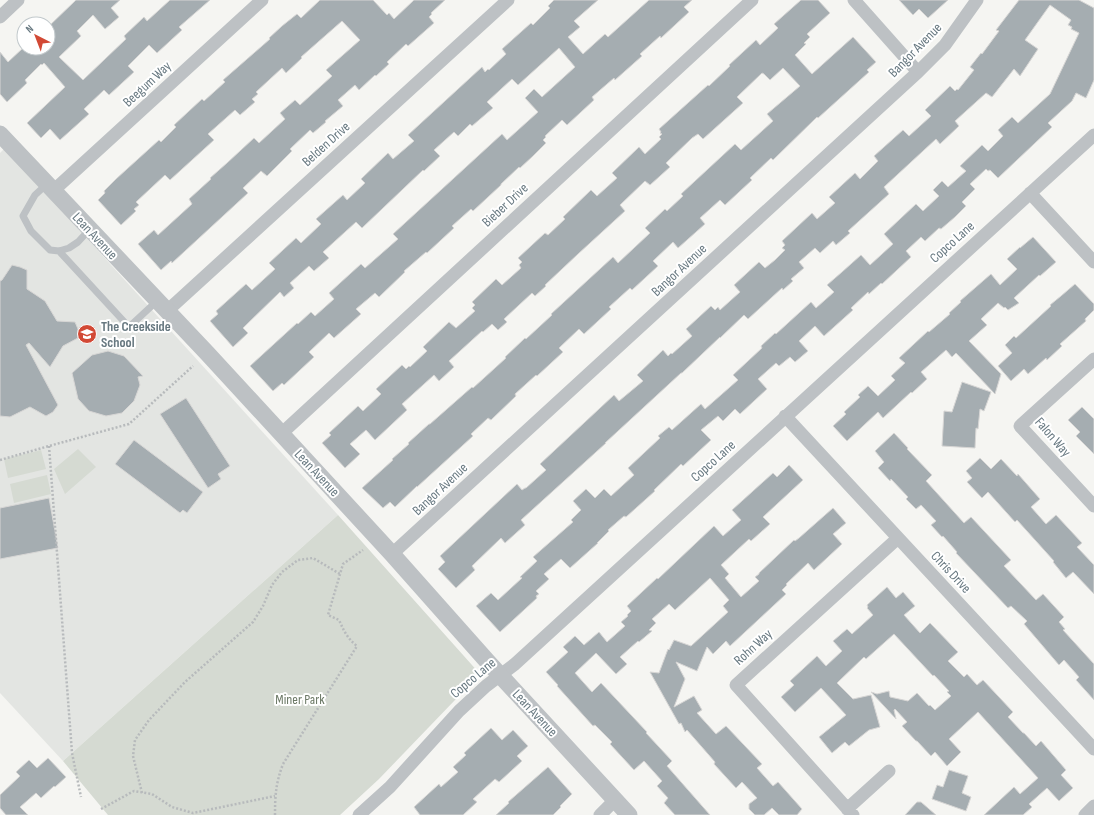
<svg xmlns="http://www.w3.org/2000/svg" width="1094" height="815" viewBox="0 0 1094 815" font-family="'Sofia Sans Condensed',sans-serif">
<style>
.built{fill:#e3e5e2}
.green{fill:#d5dad2}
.building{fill:#a5adb1;stroke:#d7d6d5}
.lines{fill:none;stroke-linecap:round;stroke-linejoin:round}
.path{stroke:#b7babc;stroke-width:2.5;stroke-dasharray:2 2;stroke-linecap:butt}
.service{stroke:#bdc1c4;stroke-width:7}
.minor{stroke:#bdc1c4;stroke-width:13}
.tertiary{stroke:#bdc1c4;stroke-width:17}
.labels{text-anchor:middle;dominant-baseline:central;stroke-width:4;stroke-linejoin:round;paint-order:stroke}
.street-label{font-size:14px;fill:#677880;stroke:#fff}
.poi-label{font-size:14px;font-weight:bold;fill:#677880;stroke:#fff;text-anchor:start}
.park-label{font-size:14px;fill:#6b7865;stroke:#fff}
</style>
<rect width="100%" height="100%" fill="#f5f5f2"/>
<path class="built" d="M5 148 338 515 63 761 0 693V153Z"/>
<path class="green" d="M78 449 96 467 65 494 54 469Z
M41 450 46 469 8 478 4 459Z
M47 475 51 494 14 503 10 484Z
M338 515 480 674 379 779 340 815H108L63 761Z"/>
<path class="building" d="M76 0H120L111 8 119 17 105 29 93 15 77 31 81 36 59 57 83 80 126 39 124 36 144 17 147 21 170 0H210L179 27 182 30 157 53 149 45 128 66 134 72 109 95 104 90 84 109 89 114 60 140 50 129 41 138 27 123 65 87 44 63 42 65 41 64 25 80 27 83 7 102 0 94V52L8 62 23 48H48V27Z
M320 0H373L387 15 389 13 394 19 414 0H445L431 13 432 14 429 17 434 23 408 46 406 44 387 62 389 64 376 76 375 75 359 90 355 85 338 100 343 106 325 121 326 122 313 133 310 130 290 149 292 151 267 176 261 171 243 188 248 193 172 263 171 261 161 270 138 244 154 230 158 235 192 204 189 199 211 179 210 178 227 163 254 138 259 143 285 119 280 113 295 100 300 105 332 76 326 70 360 40 342 21 301 57 302 58 286 73 282 68 256 92 258 94 252 99 255 102 240 115 235 110 208 134 214 140 170 180 165 175 136 202 139 205 134 209 136 211 121 225 98 200 105 193 104 191 116 179 159 140 161 142 176 127 174 125 202 99 204 101 225 82 223 80 270 39 269 38 282 26 297 14 301 18Z
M554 0H598L574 21 580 27 568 37 583 54 605 34 608 37 649 0H692L684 7 689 12 661 38 660 36 640 54 642 56 615 80 614 78 592 97 594 100 567 125 562 120 545 136 546 137 543 140 546 143 533 156 520 168 519 167 501 184V185L473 211 471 209 452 226 454 228 427 253 426 252 404 271 405 272 379 297 375 293 356 309 361 314 334 338 329 333 309 352 314 357 284 385 282 383 273 391 250 366 297 323 298 324 311 312 315 316 334 299 329 293 361 264 365 268 398 239 393 234 502 134 507 140 538 112 525 98 534 89 542 97 575 67 559 48 518 85 512 79 487 102 493 108 472 126 470 124 458 136 454 132 434 150 440 156 424 171 423 170 362 228 356 222 323 252 329 258 314 271 309 266 290 283 294 288 284 297 280 292 243 328 248 333 233 347 210 321 218 314 216 311 246 284 252 290 275 269 269 263 283 250 296 238 301 243 321 224 316 219 343 195 347 200 365 183 361 179 388 153 393 159 414 141 408 135 482 67 485 72 488 69 489 70 506 54 502 49 531 23 533 25 550 8 548 6Z
M801 0H818L830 13 807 34 810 37 804 43 806 44 795 55 812 74 853 37 876 62 867 70 869 72 818 118 817 117 773 160 771 158 750 178 752 180 725 205 720 200 700 218 705 224 678 248 673 242 653 261 658 266 632 290 630 288 609 307 611 309 584 334 579 329 559 348 563 352 537 376 536 375 515 394 516 396 491 420 488 418 471 434 473 436 417 487V486L395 507 390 502 383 508 362 488 393 460 392 459 409 444 408 443 429 424H430L472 387 473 388 506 358 505 357 525 338 526 339 552 315 551 314 613 257 618 263 650 233 645 228 665 209 667 211 683 196 681 194 735 144 741 150 773 121 767 114 800 86 783 68 770 80 764 74 762 73 737 97 743 103 703 139 698 134 692 138 666 163 670 167 650 185 645 181 620 205 625 211 578 254 545 285 546 286 535 296 532 293 504 319 507 322 498 330 492 324 483 332 482 331 449 361 454 367 439 381 434 375 402 404 407 410 375 440 366 430 350 444 360 454 345 468 322 443 331 435 329 433 358 406 363 411 381 394 376 389 402 365 406 369 409 366 410 367 427 351 423 347 449 322 456 328 475 311 472 308 475 305 472 302 496 279 502 285 521 268 519 265 522 262 518 258 545 233 548 235 565 219 563 217 591 190 597 196 617 178 612 173 639 147 645 154 661 139 659 137 662 134 660 133 661 132 659 129 708 85 709 86 730 66 729 65 756 40 760 45 778 28 774 24Z
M899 0H948L928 18 919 9 913 15Z
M1019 0H1079L1094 8V80L1086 98 1076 93 1072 101 1048 123 1052 127 998 178 990 170 988 171 986 169 970 184 975 189 962 202 966 206 955 217 941 229 939 228 925 241 921 237 906 251 911 257 882 284 881 283 869 294 868 292 851 308 853 310 824 336 815 326 799 341 808 351 795 362 790 357 779 366 776 363 758 379 767 389 740 414 735 409 723 421 718 416 701 430 711 440 683 466 681 464 654 490 655 491 626 517 624 516 608 530 609 531 597 543H598L570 568 561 559 544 574 549 579 536 591 539 594 536 596 537 598 500 632 476 606 491 593 498 600 522 578 520 577 537 561 533 557 573 522 571 520 581 510 573 501 586 489 595 498 604 489 611 496 634 475 628 468 660 438 658 436 669 427 672 430 701 404 705 409 738 380 733 375 762 348 761 346 775 333 776 334 811 302 816 308 834 292 827 285 842 272 861 255 870 265 893 244 884 234 916 204 923 211 939 196 933 190 942 181 948 187 966 171 960 166 982 145 988 151 1003 136 998 130 1012 117 1018 123 1050 94 1079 33 1071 29 1072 27 1068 25 1071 20 1050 5 1025 40 1038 49 1020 76 1014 69 992 97 986 93 955 121 959 126 940 144 936 139 884 187 889 194 848 231 850 233 836 245 833 241 820 253 815 248 799 262 804 268 791 279 793 281 783 290 782 288 748 319 744 315 720 338V337L682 373H681L605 443H606L521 520 525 525 505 543 501 538 472 566 475 570 456 588 438 569 445 562 440 556 517 484 522 490 525 488H526L546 470 540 464 614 395 619 401 643 381 637 375 663 350 668 356 671 353 672 354 692 336 686 329 711 306 715 310 718 307 720 310 740 292 734 285 759 262 765 268 775 260 785 250 782 248 785 245 782 241 812 213 817 219 835 203 829 197 855 173 860 179 878 161 874 156 903 130 909 136 931 116 925 110 950 86 955 91 957 89 958 90 974 70 970 67 981 53 982 54 999 31 996 30Z
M1033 237 1056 262 1040 276 1039 275 1014 298 1019 303 1008 310 1005 307 1004 308 998 303 981 319 987 325 969 341 1001 374 995 394 956 353 952 357 946 350 921 372 927 379 912 393 911 392 883 418 878 412 847 441 833 426 846 414 844 412 860 397 858 395 868 386 878 396 895 380 891 376 905 363 899 358 928 331 929 332 950 314 949 313 961 302 960 301 991 274 1000 285 1017 269 1007 259 1020 247V248Z
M12 265 20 267 27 270V289L45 301 57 321 75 322 78 329V338L63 346 50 367 29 343 26 345 58 405 53 412 46 416 30 407 10 417 0 416V281L2 280Z
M1075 284 1094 304V310L1085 319 1086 321 1060 344 1062 346 1047 360 1046 358 1028 374 1024 369 1011 381 998 366 1012 353 1005 345 1014 336 1016 338 1051 306 1050 305 1061 296Z
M108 351 124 356 143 376 138 377 140 385 134 401 122 413 106 416 89 411 78 399 72 373 92 355Z
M962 382 991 392 984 411 980 409 978 429 976 428 975 448 942 446 944 411 952 412Z
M186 398 230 466 218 474 221 479 208 488 160 414Z
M1082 407 1094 419V454L1076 436 1080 432 1068 420Z
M894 433 908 448 907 449 932 475 926 481 964 523 971 517 1011 560 1004 566 1036 600 1043 594 1064 617 1059 622 1065 629 1063 630 1094 664V700L1076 680 1079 677 1064 660 1059 665 1024 624 1027 621 1011 606 1008 608 956 553 957 552 943 536 942 537 931 525 936 521 921 505 916 509 906 499 908 497 891 479 890 481 878 468 884 462 875 451Z
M134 440 203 492 187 513 183 510 180 513 115 464Z
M980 458 991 469 1001 459 1017 476 1018 474 1040 499 1031 507 1046 524 1056 515 1082 543 1077 547 1094 565V594L1073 572 1066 578 1053 562 1054 561 1017 520 1015 522 988 492 982 498 967 482 972 478 966 471Z
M789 465 803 480 763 517 770 524 751 541 749 539 721 565 729 574 725 578 741 597 759 581 755 577 759 574V573L794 540 795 541 799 538 833 508 846 523 833 534 842 544 814 570 808 563 786 584 787 585 782 590 786 594 730 646 726 641 713 654 707 647 697 671 676 662 685 679 674 707 694 696 702 710 697 713 716 734 726 726 762 764 757 768 773 786 778 782 802 809 797 815H779L772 808 764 815H755L749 809V804L757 798 742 782 736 788 714 764 715 762 687 730 685 732 681 723 679 724 650 672 659 673 668 649 669 650 674 640 691 646 728 612 723 606 729 600 710 578 675 610 669 604 652 619 656 623 649 630 652 631 639 642 638 641 620 657 627 664 616 674 596 653 575 673 592 692 601 683 647 732 646 733 672 761 667 766 710 815H675L664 803 668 798 657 786 662 781 644 761 634 770 610 744 612 742 595 725 593 726 557 686 558 685 546 672 568 652 563 647 575 636 584 645 599 632 607 642 625 626 621 622 628 616 627 615 631 611 627 606 657 578 658 579 714 526 723 536 741 520 732 510 773 473 777 477Z
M49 498 58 548 0 559V508Z
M887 587 896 598 903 592 915 606 904 615 920 633 930 623 958 652 948 661 964 677 967 674 977 685 983 680 1013 712 1008 717 1023 733H1024L1036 746 1041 741 1066 770 1061 775 1073 788 1059 801 1047 788 1029 804 1032 807 1023 815H984L1014 787 1020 794 1038 778 978 712 949 739 961 752 947 766 935 752 931 756 917 741H916L902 726 907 722 895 709 894 710 896 719 871 692 877 694 889 691 890 697 908 701 917 693 929 706 930 705 935 710 951 696 947 692 949 691 934 675 933 676 894 634 866 659 864 657 837 683 853 699 871 695 880 727 869 730 849 746 845 742 832 753 819 737 846 715 821 688 795 712 781 697 794 685 790 681 817 656 826 666 842 651 833 641 847 629 852 634 873 615 867 608 868 607 867 605Z
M491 728 502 740 513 730 528 746 517 756 522 761 499 782 495 779 473 799 477 802 463 815H420L414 807 439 784 441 787 458 772 453 767 466 755 464 753Z
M48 758 66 777 55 787 54 786 41 798 36 793 20 807 28 815H6L0 808V795L20 776 16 772 29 760 37 768Z
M548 767 572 794 560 806 561 807 553 815H496L509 803 508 802Z
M949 770 968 776 962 793 971 797 966 811 932 799 937 785 943 787Z
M917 802H921L936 815H905Z"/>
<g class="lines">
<path class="path" d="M49 446 72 753 81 797
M0 460 49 446 129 424 193 366
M142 793 133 756 135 740 149 720 185 682 253 622 263 606 272 585 282 572 298 560 313 558 340 574
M101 809 134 791 152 794 172 807 193 813 275 796
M275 815C275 794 276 783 283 764L357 646C347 638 344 631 339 620L328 615 343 564 363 550"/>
<path class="service" d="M47 184 35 195 23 216 31 231 50 250 59 251 69 248 78 242 89 230
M59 251 129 327 157 301"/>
<path class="minor" d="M854 0 918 72
M0 17 18 0
M53 191 262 0
M1030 193 1094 262
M167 311 508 0
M1094 359 1020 426 1094 506
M785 416 1094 749
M281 434 752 0
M392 554 918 72 945 45 977 0
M847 809 889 771
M359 815 390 787 459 711 486 686 515 664 1094 135
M600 815 615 800
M853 815 736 685 898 538
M1085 815 1094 806"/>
<path class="tertiary" d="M0 134 207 353 392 554 487 661 629 815"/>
</g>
<defs>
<symbol id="school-disc" viewBox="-11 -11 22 22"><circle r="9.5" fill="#d24935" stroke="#fff"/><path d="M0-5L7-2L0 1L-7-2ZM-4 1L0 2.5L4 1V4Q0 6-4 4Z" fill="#fff"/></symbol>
</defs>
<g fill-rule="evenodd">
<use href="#school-disc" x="76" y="323" width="22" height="22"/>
</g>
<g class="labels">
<g class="street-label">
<text transform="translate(915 50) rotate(-46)">Bangor Avenue</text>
<text transform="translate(147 84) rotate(-43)">Beegum Way</text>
<text transform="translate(326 144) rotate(-42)">Belden Drive</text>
<text transform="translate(505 205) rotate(-43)">Bieber Drive</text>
<text transform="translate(95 236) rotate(47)">Lean Avenue</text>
<text transform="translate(952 242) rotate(-42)">Copco Lane</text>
<text transform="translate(679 270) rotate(-43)">Bangor Avenue</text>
<text transform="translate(1053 437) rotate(49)">Falon Way</text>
<text transform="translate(713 461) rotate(-42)">Copco Lane</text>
<text transform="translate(317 473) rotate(47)">Lean Avenue</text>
<text transform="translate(440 489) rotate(-43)">Bangor Avenue</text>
<text transform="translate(951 572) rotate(47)">Chris Drive</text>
<text transform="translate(753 647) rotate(-42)">Rohn Way</text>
<text transform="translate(473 678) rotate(-40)">Copco Lane</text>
<text transform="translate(535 713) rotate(47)">Lean Avenue</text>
</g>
<g class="poi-label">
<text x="101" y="326">The Creekside<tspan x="101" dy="16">School</tspan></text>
</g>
<g class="park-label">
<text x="300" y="699">Miner Park</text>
</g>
</g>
<g transform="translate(36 36) rotate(318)"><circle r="19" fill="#ffffff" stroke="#c2c9cc"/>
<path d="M0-3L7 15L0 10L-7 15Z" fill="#d24935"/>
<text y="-6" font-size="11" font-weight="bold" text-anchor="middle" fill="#677880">N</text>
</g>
</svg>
